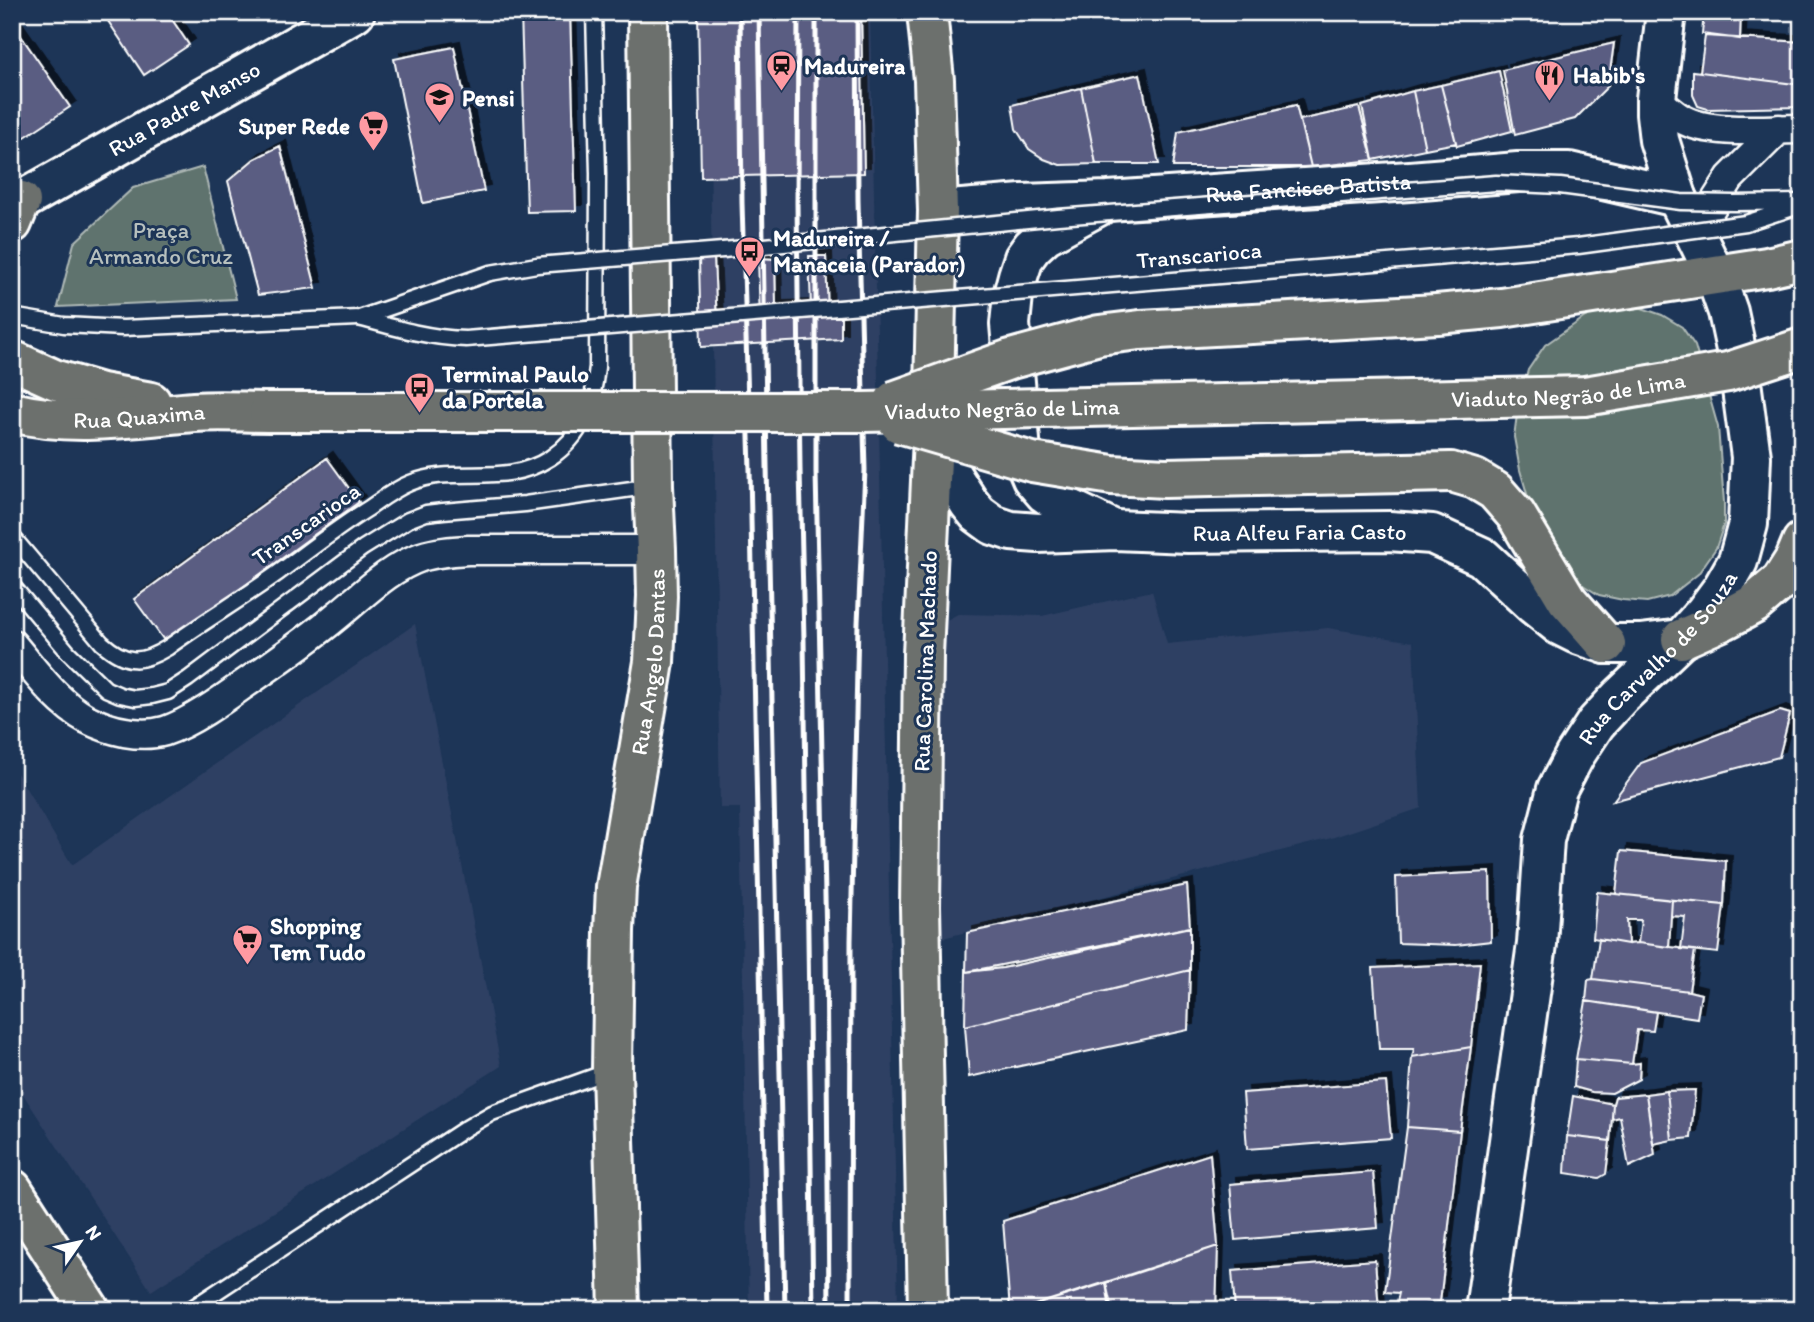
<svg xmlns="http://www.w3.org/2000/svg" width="1814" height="1322" viewBox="0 0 1814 1322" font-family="Itim,sans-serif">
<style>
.built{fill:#2f4164}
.green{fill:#5f736e;stroke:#afb9b6;stroke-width:2}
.building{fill:#5a5d82;stroke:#fff;stroke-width:2;filter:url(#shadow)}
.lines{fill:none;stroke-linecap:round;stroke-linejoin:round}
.lane-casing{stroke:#fff;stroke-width:19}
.street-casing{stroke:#fff;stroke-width:33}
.secondary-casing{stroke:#fff;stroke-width:44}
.primary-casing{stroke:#fff;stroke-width:44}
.lane{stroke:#1d3557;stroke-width:14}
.street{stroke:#1d3557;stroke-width:28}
.secondary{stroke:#1d3557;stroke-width:38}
.primary{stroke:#6c706d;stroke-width:38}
.rail{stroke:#fff;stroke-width:5}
.lane-bridge-casing{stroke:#fff;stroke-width:19;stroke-linecap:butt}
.primary-bridge-casing{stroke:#fff;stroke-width:44;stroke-linecap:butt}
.lane-bridge{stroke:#1d3557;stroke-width:14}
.primary-bridge{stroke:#6c706d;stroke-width:38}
.labels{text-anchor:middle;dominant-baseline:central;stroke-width:6;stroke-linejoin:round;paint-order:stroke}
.poi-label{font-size:23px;font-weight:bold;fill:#fff;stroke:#1d3557;text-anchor:start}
.street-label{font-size:23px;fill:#fff;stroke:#1d3557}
.park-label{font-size:23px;fill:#b7c0be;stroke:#1d3557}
</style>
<defs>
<filter id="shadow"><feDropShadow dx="6" dy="-6" stdDeviation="0" flood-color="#0009"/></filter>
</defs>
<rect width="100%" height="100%" fill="#1d3557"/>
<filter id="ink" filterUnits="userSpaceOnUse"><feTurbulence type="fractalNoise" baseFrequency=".0143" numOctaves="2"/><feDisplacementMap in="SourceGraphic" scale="14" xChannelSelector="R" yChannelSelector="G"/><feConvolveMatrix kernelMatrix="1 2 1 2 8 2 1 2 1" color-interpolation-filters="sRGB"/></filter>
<g filter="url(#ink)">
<path class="built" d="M708 12H870L898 1310H749L740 808H720Z
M1152 591 1167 644 1328 628 1413 642 1421 808 1331 838 943 938 928 838V630L958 614 1042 616Z
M415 624 501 1066 151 1291 12 1077V771L15 770 72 865Z"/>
<path class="green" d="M203 167 236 299 58 307 74 243 133 188Z
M1611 305 1639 307 1662 315 1682 327 1695 346 1718 427 1724 502V524L1716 548 1698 574 1670 596 1647 602 1623 600 1599 595 1575 580 1533 514 1520 470 1514 437 1518 407 1528 370 1545 345 1585 317Z"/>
<path class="building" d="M102 12H167L189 45 144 75Z
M521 12H570L576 211 527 212Z
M698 12H861L864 173 701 177Z
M1704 12H1741L1740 39 1702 34Z
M12 23 70 107 19 141 12 131Z
M1705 36 1802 42V85L1700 72Z
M1614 43 1608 86 1575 119 1515 135 1503 70Z
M454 47 484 191 423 203 394 59Z
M1499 71 1512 131 1457 146 1441 85Z
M1693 71 1802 85V107L1708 109 1698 106 1693 95Z
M1140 74 1159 164H1096L1081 88Z
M1441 85 1456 143 1425 149 1413 91Z
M1081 88 1096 164 1060 165 1044 159 1029 149 1016 129 1012 105Z
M1413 91 1425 149 1373 160 1362 106Z
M1296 105 1311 167H1173L1178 132Z
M1359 107 1373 160 1311 167 1300 120Z
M280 146 316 288 258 295 228 181 254 159Z
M809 256H826L828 317H841V339L701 347 699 258H714L717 324 760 321 758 258 775 259 776 307 811 306Z
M327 458 359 502 166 643 134 599Z
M1780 711 1790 714 1779 757 1613 801 1641 763Z
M1621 851 1726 861 1724 905 1616 894Z
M1490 872 1491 941 1456 945 1398 943 1396 877Z
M1187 885 1190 927 966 972 967 933Z
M1597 892 1672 900 1669 947 1638 943 1641 920H1627L1628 944 1593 938Z
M1672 900 1724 905 1718 953 1681 949 1685 917 1671 916Z
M1190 927V970L965 1026 966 972 1003 968Z
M1599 939 1628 944 1638 943 1695 950 1689 991 1593 979Z
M1480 963 1471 1047 1412 1057 1414 1049H1379L1373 968Z
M1190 970 1188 1030 969 1077 965 1026Z
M1593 979 1689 991 1701 994 1697 1018 1586 1001 1588 980Z
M1586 1001 1656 1012 1653 1031 1637 1030 1632 1064 1576 1059Z
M1471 1047 1460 1131 1407 1127 1412 1057Z
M1576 1059 1632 1064 1640 1063 1639 1079 1612 1093 1592 1092 1574 1087Z
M1386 1082 1391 1138 1247 1149 1243 1093Z
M1695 1090 1691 1138 1672 1140 1667 1091Z
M1667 1091 1672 1140 1653 1144 1646 1094Z
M1646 1094 1655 1155 1629 1167 1620 1117 1612 1119 1613 1104 1615 1097Z
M1573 1096 1613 1104 1610 1141 1567 1136Z
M1407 1127 1460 1131 1440 1302 1395 1310 1399 1293 1385 1292Z
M1567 1136 1610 1141 1606 1174 1599 1178 1565 1173Z
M1210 1154 1218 1246 1019 1310H1010L1003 1221Z
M1373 1172 1378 1228 1235 1240 1230 1184Z
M1218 1246 1216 1310H1112L1106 1283Z
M1375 1260 1379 1310H1235L1232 1271Z
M1106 1283 1110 1310H1019Z"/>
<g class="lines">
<defs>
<path id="lane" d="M673 254 723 250
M12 316 64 325 123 328 359 318
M12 536 102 643C126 664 141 664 167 648 203 622 242 599 278 573 308 551 337 528 369 508 382 499 395 489 410 483 456 464 504 488 550 458 583 436 593 405 597 367L598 174 594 12
M12 585 68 652 106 689 120 695 135 698 152 696 168 692 188 679 363 548 408 520 426 513 443 511 525 504 653 486
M189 1310 466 1128 492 1113 609 1071"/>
<path id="street" d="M1656 99C1664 105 1673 114 1682 119 1709 135 1770 129 1802 129
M1695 233 1730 178 1779 129
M12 644C34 670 57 703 87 719 110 731 140 738 165 731 190 723 222 700 243 685 275 663 308 640 338 615 363 595 389 568 421 557 436 552 452 551 468 550H656"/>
<g id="secondary">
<path d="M1100 205 1045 235 1032 247 1024 258 1018 276 1013 295 1010 324 1021 452 1032 478 1045 493 1062 505 1110 528"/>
<path id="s1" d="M12 206 355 12"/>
<path id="s2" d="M938 211 1022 204 1108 201 1410 181 1518 172H1569L1677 197"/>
<path id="s3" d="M933 437 952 476 969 503 978 514 993 525 1011 531 1038 533 1115 530 1188 533 1389 531 1432 534 1482 557 1534 605 1559 625 1577 634 1606 644H1641L1681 639"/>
<path id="s4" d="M1485 1310 1537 944 1544 840 1557 789 1575 755 1596 723 1620 697 1681 639 1705 612 1722 589 1738 561 1748 524 1751 457 1738 359 1728 312 1715 275 1677 197 1659 140 1656 114V99L1666 12"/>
</g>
<g id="primary">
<path d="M927 12 934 80 938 211 933 437 923 655 920 906 928 1310"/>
<path d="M12 223 21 201"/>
<path d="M1437 314 1502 308 1767 267 1802 259"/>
<path d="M12 360 56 380 101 393 151 402"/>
<path id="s5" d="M12 412C72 427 133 417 194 412 219 410 244 412 269 412"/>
<path d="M1451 472 1475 479 1495 491 1516 515 1567 600 1606 644"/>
<path d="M1681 639 1724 620 1754 604 1781 581 1795 559 1802 542"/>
<path d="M12 1189 90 1310"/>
<path id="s6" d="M619 1310 612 1070 614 931 616 887 654 662 657 596 656 550 653 486 648 12"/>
</g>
</defs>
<use href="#lane" class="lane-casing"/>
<use href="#street" class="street-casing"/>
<use href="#secondary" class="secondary-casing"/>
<use href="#primary" class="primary-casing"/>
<use href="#lane" class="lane"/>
<use href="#street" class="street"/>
<use href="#secondary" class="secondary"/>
<use href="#primary" class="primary"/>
<path class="rail" d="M740 12 742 203 750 470 767 1310
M759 12 767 466 785 1310
M798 12 797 203 800 469 804 640 813 1310
M816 12V472L826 942 829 1310
M850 1310 851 941 858 623 865 470 858 200 857 12"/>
<defs>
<path id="lane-bridge" d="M723 250 1058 217 1496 183 1560 186 1681 202 1734 203 1800 202
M359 318C395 328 429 338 466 339L1578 246 1746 223 1802 205
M359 318 490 273 537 265 673 254"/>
<g id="primary-bridge">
<path d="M894 401 1011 359 1099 335 1140 330 1437 314"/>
<path id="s7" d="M269 412H864L1585 396 1728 372 1802 348"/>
<path d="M899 423 1032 462 1112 475 1165 478 1451 472"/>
</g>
</defs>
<use href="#lane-bridge" class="lane-bridge-casing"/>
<use href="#primary-bridge" class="primary-bridge-casing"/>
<use href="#lane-bridge" class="lane-bridge"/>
<use href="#primary-bridge" class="primary-bridge"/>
</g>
</g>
<defs>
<symbol id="station-pin" viewBox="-11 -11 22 30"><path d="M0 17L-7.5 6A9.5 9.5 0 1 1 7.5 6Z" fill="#ff9aa2" stroke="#1d3557"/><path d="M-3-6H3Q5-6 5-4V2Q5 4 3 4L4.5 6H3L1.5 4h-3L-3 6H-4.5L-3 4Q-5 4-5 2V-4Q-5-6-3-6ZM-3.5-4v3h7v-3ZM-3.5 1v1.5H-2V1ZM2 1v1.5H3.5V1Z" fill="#111"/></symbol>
<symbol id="restaurant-pin" viewBox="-11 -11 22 30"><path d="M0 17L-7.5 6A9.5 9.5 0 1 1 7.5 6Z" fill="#ff9aa2" stroke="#1d3557"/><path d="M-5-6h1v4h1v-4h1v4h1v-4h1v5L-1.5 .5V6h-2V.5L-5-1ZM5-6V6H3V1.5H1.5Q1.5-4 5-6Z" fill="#111"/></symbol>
<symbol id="school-pin" viewBox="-11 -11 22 30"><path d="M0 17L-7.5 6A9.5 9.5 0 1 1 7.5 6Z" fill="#ff9aa2" stroke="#1d3557"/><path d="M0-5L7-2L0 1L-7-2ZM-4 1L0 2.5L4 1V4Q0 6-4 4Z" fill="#111"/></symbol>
<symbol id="supermarket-pin" viewBox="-11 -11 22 30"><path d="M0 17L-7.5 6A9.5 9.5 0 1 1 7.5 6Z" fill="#ff9aa2" stroke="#1d3557"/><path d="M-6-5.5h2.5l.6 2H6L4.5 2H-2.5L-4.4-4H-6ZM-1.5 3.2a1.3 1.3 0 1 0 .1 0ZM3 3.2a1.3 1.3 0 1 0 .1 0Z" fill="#111"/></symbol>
<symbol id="bus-pin" viewBox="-11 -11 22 30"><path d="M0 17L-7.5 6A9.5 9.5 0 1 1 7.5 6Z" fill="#ff9aa2" stroke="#1d3557"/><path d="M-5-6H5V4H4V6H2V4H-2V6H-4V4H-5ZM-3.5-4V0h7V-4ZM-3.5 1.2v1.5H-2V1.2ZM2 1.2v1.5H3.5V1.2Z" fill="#111"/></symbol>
</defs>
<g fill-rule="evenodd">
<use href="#station-pin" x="764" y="48" width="35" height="47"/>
<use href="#restaurant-pin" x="1532" y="58" width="35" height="47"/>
<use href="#school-pin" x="422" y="80" width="35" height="47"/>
<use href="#supermarket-pin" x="356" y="108" width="35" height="47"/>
<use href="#bus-pin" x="732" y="234" width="35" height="47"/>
<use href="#bus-pin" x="402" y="370" width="35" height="47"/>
<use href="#supermarket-pin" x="230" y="922" width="35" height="47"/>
</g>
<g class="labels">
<g class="poi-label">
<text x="804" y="66">Madureira</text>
<text x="1573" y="75">Habib's</text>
<text x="462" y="98">Pensi</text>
<text x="350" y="126" text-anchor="end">Super Rede</text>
<text x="773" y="238">Madureira /<tspan x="773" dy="26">Manaceia (Parador)</tspan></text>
<text x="442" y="374">Terminal Paulo<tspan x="442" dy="26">da Portela</tspan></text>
<text x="270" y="926">Shopping<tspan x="270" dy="26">Tem Tudo</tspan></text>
</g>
<g class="street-label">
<text stroke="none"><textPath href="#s1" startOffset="198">Rua Padre Manso</textPath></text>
<text stroke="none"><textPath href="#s2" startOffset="371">Rua Fancisco Batista</textPath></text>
<text transform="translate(1199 255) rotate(-5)">Transcarioca</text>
<text stroke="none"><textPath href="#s7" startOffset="1300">Viaduto Negrão de Lima</textPath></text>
<text stroke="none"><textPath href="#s7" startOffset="733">Viaduto Negrão de Lima</textPath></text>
<text stroke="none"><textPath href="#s5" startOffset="128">Rua Quaxima</textPath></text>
<text transform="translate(306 524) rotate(-35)">Transcarioca</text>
<text stroke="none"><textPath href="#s3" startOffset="416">Rua Alfeu Faria Casto</textPath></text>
<text stroke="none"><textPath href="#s4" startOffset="693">Rua Carvalho de Souza</textPath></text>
<text transform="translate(925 661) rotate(-88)">Rua Carolina Machado</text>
<text stroke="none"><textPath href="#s6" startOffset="651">Rua Angelo Dantas</textPath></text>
</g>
<g class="park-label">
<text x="161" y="230">Praça<tspan x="161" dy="26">Armando Cruz</tspan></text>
</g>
</g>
<rect width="1814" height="1322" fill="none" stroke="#1d3557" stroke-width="42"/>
<rect x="21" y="21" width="1772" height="1280" fill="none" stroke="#fff" stroke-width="2.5" filter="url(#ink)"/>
<g transform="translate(80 1242) rotate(56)" stroke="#1d3557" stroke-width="5" paint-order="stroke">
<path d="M0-5L12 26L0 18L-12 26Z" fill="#ffffff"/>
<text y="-10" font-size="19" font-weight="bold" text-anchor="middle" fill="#ffffff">N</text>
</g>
</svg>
